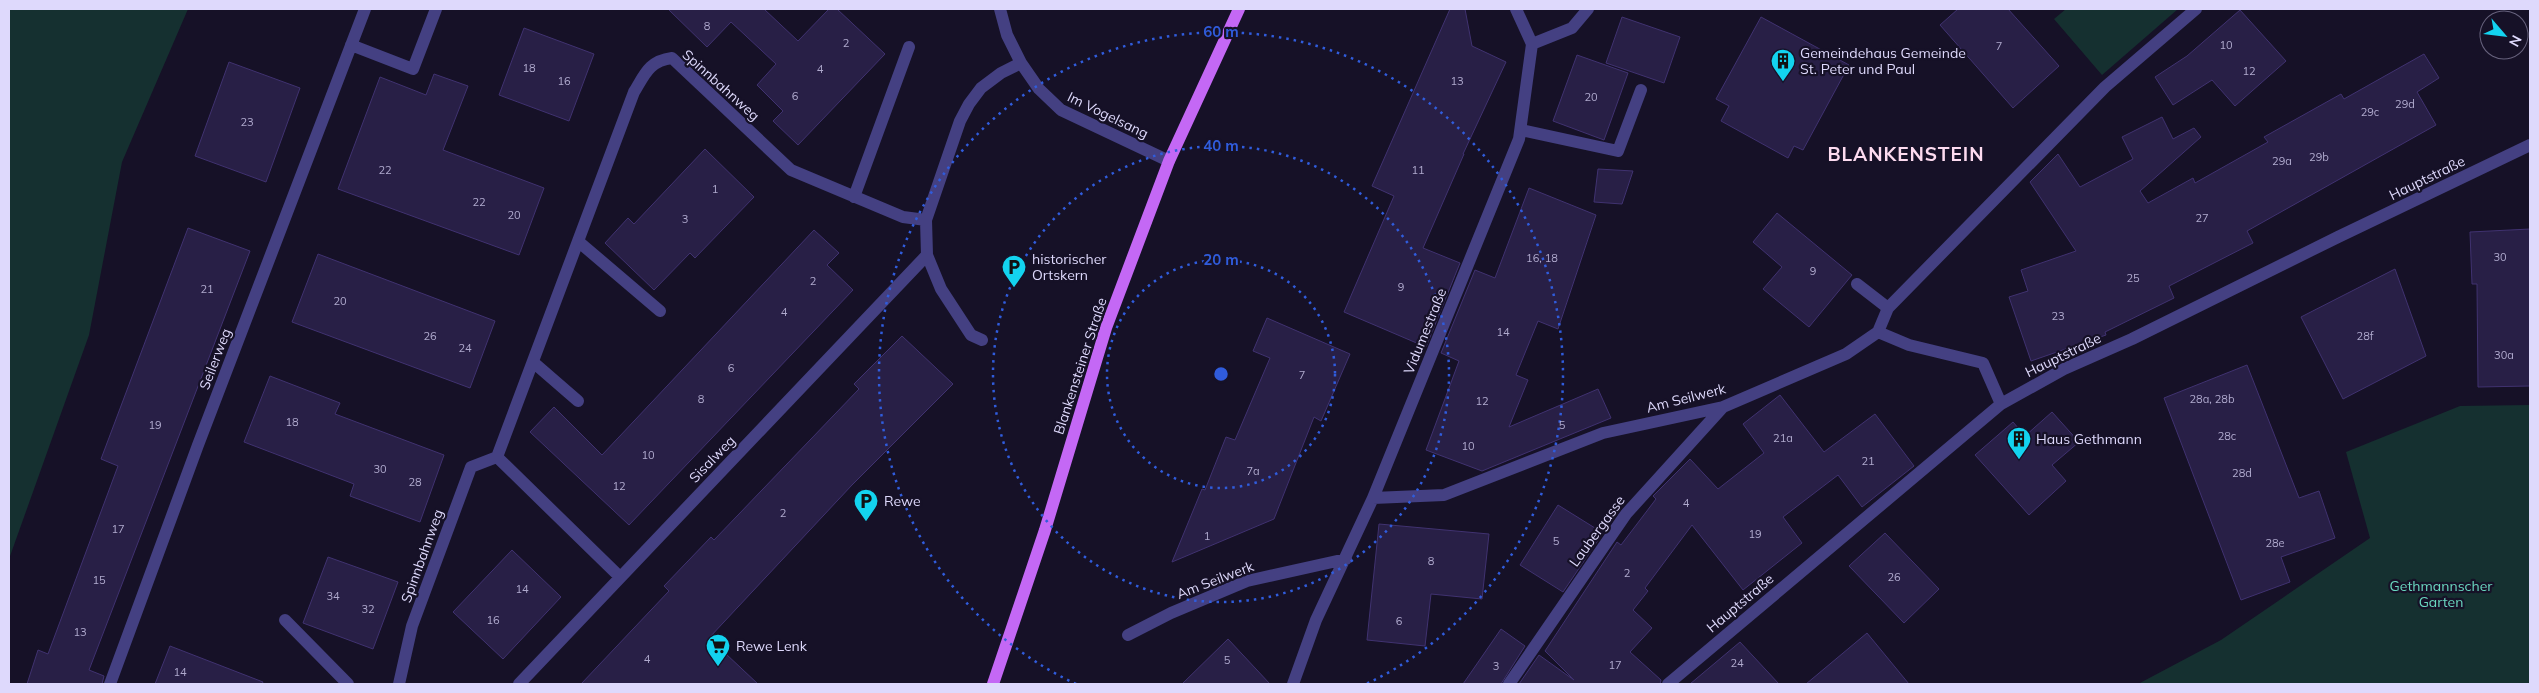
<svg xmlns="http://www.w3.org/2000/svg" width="2539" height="693" viewBox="0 0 2539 693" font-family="Mulish,sans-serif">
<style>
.green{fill:#153030}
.building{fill:#281f46;stroke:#403270}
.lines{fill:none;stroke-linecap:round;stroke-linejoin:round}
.minor{stroke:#444082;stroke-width:12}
.major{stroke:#c468f5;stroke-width:12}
.ring{fill:none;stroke:#305cdc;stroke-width:2.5;stroke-dasharray:2.5 5}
.labels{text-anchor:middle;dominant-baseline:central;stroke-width:4.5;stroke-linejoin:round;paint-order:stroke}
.number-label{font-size:11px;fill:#b0aace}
.poi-label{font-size:14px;fill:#ded9fc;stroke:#161127;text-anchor:start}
.street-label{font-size:14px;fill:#ded9fc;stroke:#161127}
.park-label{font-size:14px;fill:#6ad8c0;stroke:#161127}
.district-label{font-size:19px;font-weight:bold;letter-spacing:1px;fill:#fddbf0;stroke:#161127}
.centre{fill:#305cdc;stroke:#161127;stroke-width:2.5}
.ring-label{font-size:15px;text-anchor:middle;font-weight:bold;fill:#305cdc;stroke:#161127;stroke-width:4.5;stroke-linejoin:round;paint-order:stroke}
</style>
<rect width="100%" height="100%" fill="#161127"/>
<path class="green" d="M9 9H188L122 162 89 335 9 559Z
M2066 9H2178L2102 75 2054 19Z
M2530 405V684H2138L2221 640 2370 538 2346 452 2460 406Z"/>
<path class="building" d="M668 9H764L798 41 829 9H837L885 54 798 145 773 121 783 111 757 85 776 64 731 22 707 47Z
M1450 9H1465L1472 46 1506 62 1463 154H1464L1423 248 1460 263 1426 347 1344 312 1394 196 1372 186Z
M1958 9H2008L2059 66 2013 108 1940 25Z
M2240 10 2286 61 2235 106 2212 80 2173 105 2155 77 2187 56Z
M1622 17 1680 37 1664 83 1606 63Z
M1761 17 1849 65 1803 150 1794 146 1788 158 1721 121 1729 106 1716 99Z
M524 28 594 54 569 121 499 95Z
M2424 54 2439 78 2417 92 2436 125 2247 231 2253 243 2169 286 2174 298 2105 332 2106 335 2031 361 2009 297 2028 291 2021 270 2076 251 2030 182 2058 154 2080 187 2133 159 2122 137 2162 117 2173 139 2194 128 2201 137 2140 191 2148 203 2193 178 2195 183 2268 142 2264 137 2341 94 2344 99Z
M1577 55 1628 73 1604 140 1553 121Z
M229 62 300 88 266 182 195 156Z
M434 74 468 86 443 150 544 188 519 255 338 189 380 77 426 95Z
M705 149 754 197 695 258 690 253 654 290 605 243 628 218 634 224Z
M1598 169 1633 171 1622 204 1594 202Z
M1529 188 1596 215 1558 329 1538 321 1516 375 1528 380 1509 427 1598 389 1611 418 1482 471 1426 450 1459 361 1441 353 1475 270 1495 278Z
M1777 213 1852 275 1809 327 1763 289 1782 267 1753 242Z
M188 228 250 251 89 670 104 676 102 684H27L38 650 48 654 118 466 101 459Z
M2530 229V386L2478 387 2477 284H2472L2470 232Z
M814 230 839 253 827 265 853 290 629 525 530 432 554 407 602 455Z
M318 254 495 321 470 388 292 322Z
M2395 269 2426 356 2343 399 2301 317Z
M1267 318 1350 354 1321 421 1314 417 1274 519 1172 562 1202 489 1205 490 1226 437 1235 440 1270 358 1253 351Z
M902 336 953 384 852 485 709 638 758 684H581L669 591 664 586 711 537 714 540 859 389 854 384Z
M2247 365 2299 498 2319 491 2335 538 2281 557 2290 582 2241 600 2164 398Z
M270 376 340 403 335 414 444 455 420 522 350 496 354 484 244 442Z
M1780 395 1824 452 1875 414 1914 466 1862 507 1838 475 1783 517 1802 543 1743 590 1692 525 1645 588 1648 591 1633 610 1652 628 1630 652 1661 680 1660 684H1519L1539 655 1574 680 1545 651 1617 542 1621 545 1656 499 1653 496 1690 459 1718 489 1764 453 1743 424Z
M2052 412 2079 442 2052 465 2066 481 2029 515 1975 455 2013 422 2025 436Z
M1558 505 1603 533 1563 592 1520 565Z
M1379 524 1489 534 1482 599 1431 594 1425 646 1367 640Z
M1885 533 1939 589 1904 623 1849 566Z
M512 550 561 597 503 659 453 612Z
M328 557 398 582 373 649 303 623Z
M1501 629 1525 646 1501 684H1463Z
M1867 633 1909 684H1806Z
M1228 639 1270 684H1182Z
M1740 642 1779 684H1690Z
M170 646 263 682 262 684H155Z"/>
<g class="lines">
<path class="minor" d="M1000 9 1007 35 1021 63 1039 89 1061 110 1169 161
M1516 9 1532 44
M351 45 413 69 436 9
M1521 130 1618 151 1641 90
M854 197 909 47
M579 242 660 311
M1857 284 1888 308
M1878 332 1888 308 2105 87 2196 9
M1878 332 1909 345 1983 363 2001 404
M982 340 971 335 941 289 927 255 926 220 960 121 969 104 981 88 1001 73 1021 63
M533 362 578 401
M497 457 620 577
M1373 498 1444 495 1603 433 1723 407 1846 354 1878 332
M285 620 348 684
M1128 635 1171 613 1247 581 1346 559
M110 684 198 445 365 9
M399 684 412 626 471 467 497 457 634 92C645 74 649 61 672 58L791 170 903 217 926 220
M519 684 927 255
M1293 684 1316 620 1373 498 1519 139 1532 44 1572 28 1588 9
M1509 684 1626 514 1723 407
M1668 684 2001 404 2064 369 2132 339 2338 237 2530 145"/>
<path class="major" d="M993 684 1045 530 1106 328 1169 161 1239 9"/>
</g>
<g class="ring">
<circle cx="1221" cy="374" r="114"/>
<circle cx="1221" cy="374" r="228"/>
<path d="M1076 684A342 342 0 1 1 1366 684"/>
</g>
<defs>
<symbol id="building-pin" viewBox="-11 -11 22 30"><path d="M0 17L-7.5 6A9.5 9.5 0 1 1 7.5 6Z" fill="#13d3ef" stroke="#161127"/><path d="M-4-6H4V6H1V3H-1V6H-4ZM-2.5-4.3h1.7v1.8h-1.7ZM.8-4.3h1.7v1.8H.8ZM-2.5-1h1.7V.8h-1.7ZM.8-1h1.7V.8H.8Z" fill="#111"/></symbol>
<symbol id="parking-pin" viewBox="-11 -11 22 30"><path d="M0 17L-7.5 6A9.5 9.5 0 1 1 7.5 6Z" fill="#13d3ef" stroke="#161127"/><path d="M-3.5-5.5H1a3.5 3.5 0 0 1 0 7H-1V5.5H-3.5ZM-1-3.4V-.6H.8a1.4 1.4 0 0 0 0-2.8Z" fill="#111"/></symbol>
<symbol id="supermarket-pin" viewBox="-11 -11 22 30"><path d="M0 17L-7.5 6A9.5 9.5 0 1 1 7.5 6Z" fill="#13d3ef" stroke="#161127"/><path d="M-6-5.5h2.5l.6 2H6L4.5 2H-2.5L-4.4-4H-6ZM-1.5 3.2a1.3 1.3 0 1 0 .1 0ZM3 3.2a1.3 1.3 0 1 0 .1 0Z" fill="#111"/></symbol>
</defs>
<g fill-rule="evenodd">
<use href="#building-pin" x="1769" y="47" width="28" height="38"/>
<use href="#parking-pin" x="1000" y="253" width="28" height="38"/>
<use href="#building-pin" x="2005" y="425" width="28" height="38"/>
<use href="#parking-pin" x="852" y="487" width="28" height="38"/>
<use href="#supermarket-pin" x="704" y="632" width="28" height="38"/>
</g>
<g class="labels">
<g class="number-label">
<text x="707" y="26">8</text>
<text x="846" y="43">2</text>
<text x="2226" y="45">10</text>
<text x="1999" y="46">7</text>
<text x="529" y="68">18</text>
<text x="820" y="69">4</text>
<text x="2249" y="71">12</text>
<text x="564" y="81">16</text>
<text x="1457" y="81">13</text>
<text x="795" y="96">6</text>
<text x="1591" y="97">20</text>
<text x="2405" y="104">29d</text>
<text x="2370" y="112">29c</text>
<text x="247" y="122">23</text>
<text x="2319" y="157">29b</text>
<text x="2282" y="161">29a</text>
<text x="385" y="170">22</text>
<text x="1418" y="170">11</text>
<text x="715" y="189">1</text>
<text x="479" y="202">22</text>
<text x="514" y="215">20</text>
<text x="2202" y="218">27</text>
<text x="685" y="219">3</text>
<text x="2500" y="257">30</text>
<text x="1542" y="258">16, 18</text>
<text x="1813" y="271">9</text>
<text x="2133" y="278">25</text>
<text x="813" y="281">2</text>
<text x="1401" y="287">9</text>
<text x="207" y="289">21</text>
<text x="340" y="301">20</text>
<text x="784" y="312">4</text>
<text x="2058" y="316">23</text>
<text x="1503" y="332">14</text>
<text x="430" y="336">26</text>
<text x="2365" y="336">28f</text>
<text x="465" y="348">24</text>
<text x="2504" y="355">30a</text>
<text x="731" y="368">6</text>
<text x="1302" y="375">7</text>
<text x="701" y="399">8</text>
<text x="2212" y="399">28a, 28b</text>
<text x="1482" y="401">12</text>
<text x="292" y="422">18</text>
<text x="155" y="425">19</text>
<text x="1562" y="425">5</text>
<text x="2227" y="436">28c</text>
<text x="1783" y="438">21a</text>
<text x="1468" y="446">10</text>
<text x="648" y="455">10</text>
<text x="1868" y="461">21</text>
<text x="380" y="469">30</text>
<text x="1253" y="471">7a</text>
<text x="2242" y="473">28d</text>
<text x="415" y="482">28</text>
<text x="619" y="486">12</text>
<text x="1686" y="503">4</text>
<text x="783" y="513">2</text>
<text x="118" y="529">17</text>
<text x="1755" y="534">19</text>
<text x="1207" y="536">1</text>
<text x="1556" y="541">5</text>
<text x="2275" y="543">28e</text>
<text x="1431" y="561">8</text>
<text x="1627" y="573">2</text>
<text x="1894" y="577">26</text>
<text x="99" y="580">15</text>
<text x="522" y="589">14</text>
<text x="333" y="596">34</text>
<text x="368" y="609">32</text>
<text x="493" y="620">16</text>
<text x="1399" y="621">6</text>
<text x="80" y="632">13</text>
<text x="647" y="659">4</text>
<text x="1227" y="660">5</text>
<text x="1737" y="663">24</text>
<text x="1615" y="665">17</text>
<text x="1496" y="666">3</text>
<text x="180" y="672">14</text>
</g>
<g class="poi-label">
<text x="1800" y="53">Gemeindehaus Gemeinde<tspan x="1800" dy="16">St. Peter und Paul</tspan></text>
<text x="1032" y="259">historischer<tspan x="1032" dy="16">Ortskern</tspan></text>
<text x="2036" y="439">Haus Gethmann</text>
<text x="884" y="501">Rewe</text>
<text x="736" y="646">Rewe Lenk</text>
</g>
<g class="street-label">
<text transform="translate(721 85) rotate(42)">Spinnbahnweg</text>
<text transform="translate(1108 115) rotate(26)">Im Vogelsang</text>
<text transform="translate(2427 178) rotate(-26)">Hauptstraße</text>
<text transform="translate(1425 331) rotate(-68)">Vidumestraße</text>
<text transform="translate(2063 355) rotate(-26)">Hauptstraße</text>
<text transform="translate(215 359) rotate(-69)">Seilerweg</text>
<text transform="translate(1080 366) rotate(-72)">Blankensteiner Straße</text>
<text transform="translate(1686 398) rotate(-14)">Am Seilwerk</text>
<text transform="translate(712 459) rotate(-46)">Sisalweg</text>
<text transform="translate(1597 531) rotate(-54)">Laubergasse</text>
<text transform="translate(422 556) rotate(-70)">Spinnbahnweg</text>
<text transform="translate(1215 580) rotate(-21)">Am Seilwerk</text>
<text transform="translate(1740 603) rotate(-40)">Hauptstraße</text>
</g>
<g class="park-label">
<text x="2441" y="586">Gethmannscher<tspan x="2441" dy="16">Garten</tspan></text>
</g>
<g class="district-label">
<text x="1906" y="154">BLANKENSTEIN</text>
</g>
</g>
<circle cx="1221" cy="374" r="8" class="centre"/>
<g class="ring-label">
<text x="1221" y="37">60 m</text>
<text x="1221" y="151">40 m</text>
<text x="1221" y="265">20 m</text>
</g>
<rect width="2539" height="693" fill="none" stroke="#ded9fc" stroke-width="20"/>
<g transform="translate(2504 35) rotate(118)"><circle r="24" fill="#161127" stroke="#66617c"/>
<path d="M0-4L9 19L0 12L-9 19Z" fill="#13d3ef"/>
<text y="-8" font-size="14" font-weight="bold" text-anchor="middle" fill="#ded9fc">N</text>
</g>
</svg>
